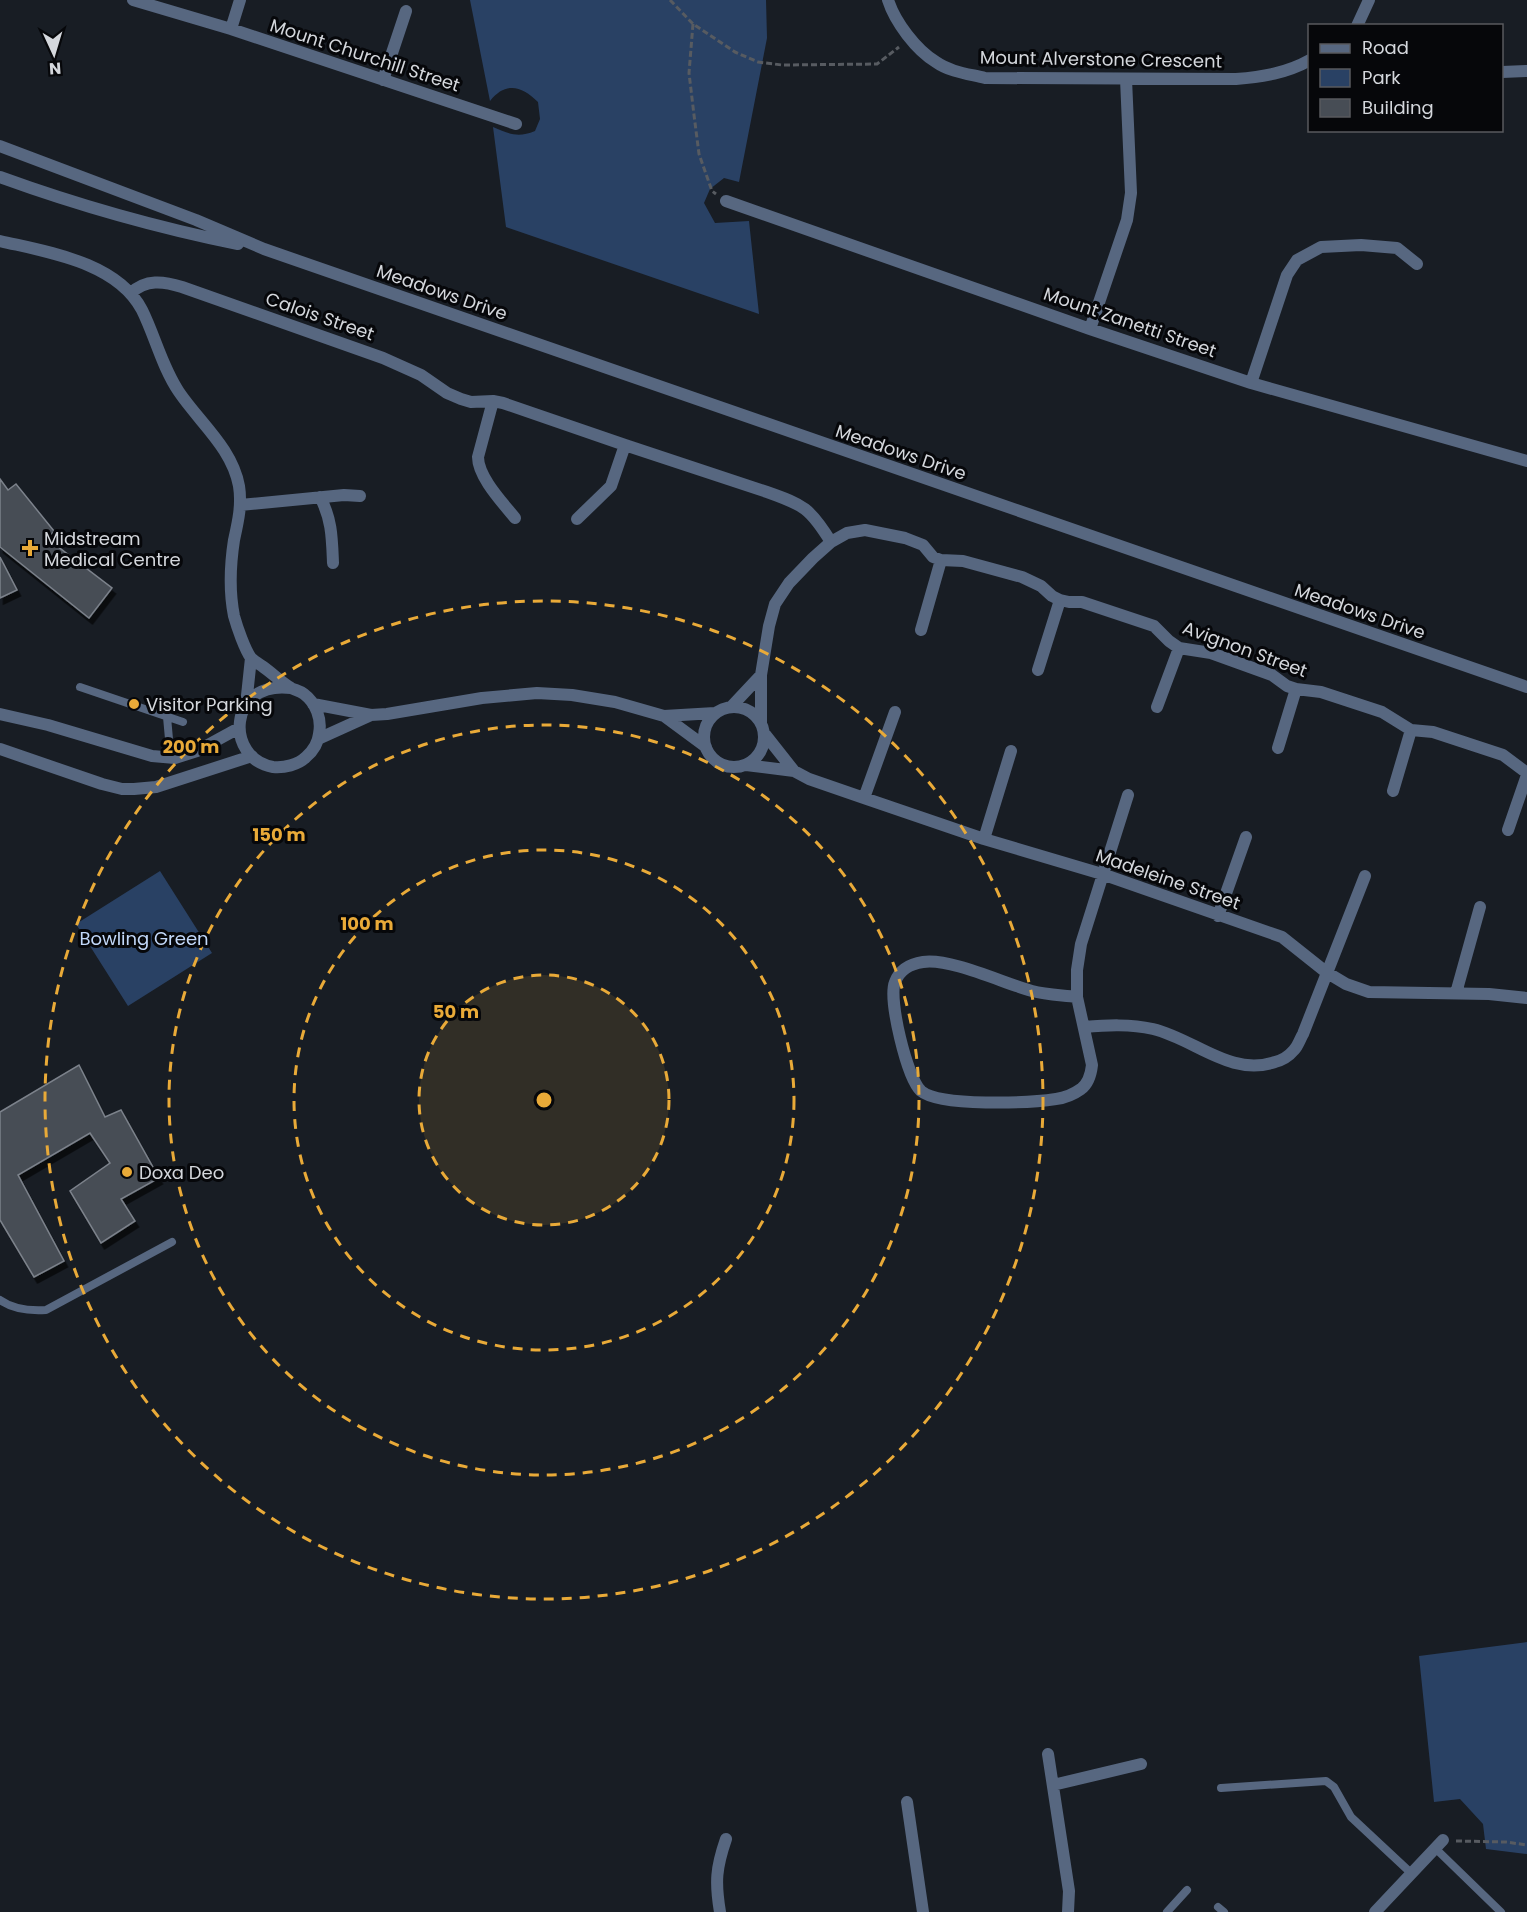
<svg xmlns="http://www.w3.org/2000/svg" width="1527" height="1912" viewBox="0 0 1527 1912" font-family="Poppins,sans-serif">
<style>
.green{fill:#294164}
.building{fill:#474d55;stroke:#7c828b;stroke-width:1.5;filter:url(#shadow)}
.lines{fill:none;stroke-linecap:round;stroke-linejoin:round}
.path{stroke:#575b61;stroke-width:3;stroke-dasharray:6 3;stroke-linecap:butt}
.service{stroke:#576780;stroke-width:8}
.minor{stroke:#576780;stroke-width:12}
.tertiary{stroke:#576780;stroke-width:12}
.ring{fill:none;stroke:#e9aa38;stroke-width:3;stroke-dasharray:10 8}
.poi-dot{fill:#e9aa38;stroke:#06070a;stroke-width:2}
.labels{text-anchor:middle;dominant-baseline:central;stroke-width:6;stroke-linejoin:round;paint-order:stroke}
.street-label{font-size:18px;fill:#d4d7dc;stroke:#06070a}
.poi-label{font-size:18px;fill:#d4d7dc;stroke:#06070a;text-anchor:start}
.park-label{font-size:18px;fill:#c2d8f9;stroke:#06070a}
.centre{fill:#e9aa38;stroke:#06070a;stroke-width:3}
.ring-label{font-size:18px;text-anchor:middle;font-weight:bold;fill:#e9aa38;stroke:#06070a;stroke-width:6;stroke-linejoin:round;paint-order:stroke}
</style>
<defs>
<filter id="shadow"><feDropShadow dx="3.5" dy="6" stdDeviation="0" flood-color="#0009"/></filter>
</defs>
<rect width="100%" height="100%" fill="#181d24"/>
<path class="green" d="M470 0H766L767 38 739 182 724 178 710 189 704 203 715 223 749 221 759 314 506 227 493 127C509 134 518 138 535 131L540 119 538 102C522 86 506 81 490 101Z
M160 871 212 953 128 1006 76 924Z
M1527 1642V1854L1486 1849 1483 1824 1460 1799 1434 1802 1419 1656Z"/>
<path class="building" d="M0 479 8 490 16 484 54 531 48 539 112 588 89 618 0 547Z
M0 557 17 590 0 598Z
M79 1065 105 1117 121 1110 159 1178 121 1199 135 1221 101 1243 70 1191 110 1163 90 1133 18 1175 64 1261 34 1277 0 1220V1112Z"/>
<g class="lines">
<path class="path" d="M670 0 693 24 735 52 758 62 782 65 877 64 899 47
M693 24 689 73 694 115 699 154 712 191 716 194
M1456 1841 1506 1842 1527 1845"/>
<path class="service" d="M80 687 183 722
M166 757 169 739 167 717
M0 1300C14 1310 30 1311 46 1310L172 1242
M1221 1788 1326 1781 1334 1787 1351 1817 1411 1873
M1435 1848 1501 1912
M1218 1907 1224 1912
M1167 1912 1187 1890"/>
<path class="minor" d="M133 0 231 29 516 124
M888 0C895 22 916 50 936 62 950 72 969 74 985 78L1236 79C1262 77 1287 73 1310 60
M1357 26 1369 0
M231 29 240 0
M1502 72 1527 71
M383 80 406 11
M726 201 1090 329 1251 383 1527 461
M0 241C47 252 117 262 142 310 155 336 162 367 179 392 200 423 232 448 239 486 242 505 238 522 234 540 230 566 229 591 234 616 237 627 245 650 251 658 254 661 259 664 262 666 272 673 281 682 291 688 295 690 300 691 304 694 316 703 322 719 319 734 318 743 313 751 306 757 298 765 284 768 273 767 225 759 227 680 291 688
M131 293C146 279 163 281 182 287L383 358 421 375 447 393 461 399 471 402 493 401 503 403 625 445 767 492C804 505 810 508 831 542
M1090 329 1127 220 1131 193 1126 79
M1251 383 1287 275 1297 260 1321 247 1361 245 1397 248 1417 264
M493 401 478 457C478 477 503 503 515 518
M320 497C332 519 332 539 333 563
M240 505 344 495 360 496
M577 519 611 486 625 445
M921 630 941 560
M1038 670 1060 600
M313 704 371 715 387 714 482 698 537 693 572 695 615 702 664 716 715 713
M246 705 251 658
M731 707 761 675
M1157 707 1179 648
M704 737a30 30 0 1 1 60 0a30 30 0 1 1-60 0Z
M0 714 48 725 152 756 175 758 197 751 239 728
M664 716 706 747
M761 723V675L769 626 775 604 789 583 813 558 831 542 847 533 865 530 905 538 923 545 933 557 941 560 963 561 1022 577 1041 586 1052 596 1060 600 1069 602H1082L1154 626 1169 641 1179 648 1211 653 1272 675 1287 686 1296 689 1321 692 1382 712 1411 730 1433 732 1503 755 1527 773
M764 733 794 771
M318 739 371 715
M1278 748 1296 689
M0 749 102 784 122 789H134L156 787 252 756
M746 765 794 771 809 779 864 798 984 839 1102 874 1282 937 1326 972 1346 984 1369 992 1489 994 1527 998
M1393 791 1411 730
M864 798 895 712
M1508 830 1527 775
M984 839 1011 751
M1218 916 1246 837
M1456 993 1480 907
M1077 997C1062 995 1047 995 1032 991 1003 983 951 958 923 962 910 964 900 969 895 982 888 999 907 1078 921 1091 940 1107 1030 1103 1056 1099 1064 1098 1074 1094 1081 1089 1089 1083 1091 1074 1092 1065L1077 997V970L1081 944 1128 795
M1084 1027C1108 1025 1130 1024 1153 1029 1195 1039 1230 1077 1275 1062 1283 1060 1289 1056 1294 1050 1298 1046 1300 1039 1303 1034L1365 876
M1048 1754 1069 1891 1068 1912
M1053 1785 1141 1764
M907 1802 923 1912
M720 1912C715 1882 716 1868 726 1839
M1375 1912 1443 1840"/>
<path class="tertiary" d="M0 146 196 220 264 249 1527 687
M0 177C77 205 159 228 238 244"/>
</g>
<circle cx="544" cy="1100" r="125" fill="#e9aa38" fill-opacity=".12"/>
<g class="ring">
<circle cx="544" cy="1100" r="125"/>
<circle cx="544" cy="1100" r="250"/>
<circle cx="544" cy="1100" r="375"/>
<circle cx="544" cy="1100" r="499"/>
</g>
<g class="poi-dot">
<path d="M27 539h6v6h6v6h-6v6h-6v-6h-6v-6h6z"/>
<circle cx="134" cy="704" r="6"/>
<circle cx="127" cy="1172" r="6"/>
</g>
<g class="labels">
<g class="street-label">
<text transform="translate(365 55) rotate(18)">Mount Churchill Street</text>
<text transform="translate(1101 59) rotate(1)">Mount Alverstone Crescent</text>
<text transform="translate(442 292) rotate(19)">Meadows Drive</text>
<text transform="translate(320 316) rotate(19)">Calois Street</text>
<text transform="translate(1130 322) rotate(19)">Mount Zanetti Street</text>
<text transform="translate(901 452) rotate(19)">Meadows Drive</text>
<text transform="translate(1360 611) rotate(19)">Meadows Drive</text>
<text transform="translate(1245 649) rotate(20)">Avignon Street</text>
<text transform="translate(1168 879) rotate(19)">Madeleine Street</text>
</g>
<g class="poi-label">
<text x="44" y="538">Midstream<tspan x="44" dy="21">Medical Centre</tspan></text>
<text x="146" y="704">Visitor Parking</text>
<text x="139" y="1172">Doxa Deo</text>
</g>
<g class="park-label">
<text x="144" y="938">Bowling Green</text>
</g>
</g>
<circle cx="544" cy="1100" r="9" class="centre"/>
<g class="ring-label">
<text x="191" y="753">200 m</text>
<text x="279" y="841">150 m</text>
<text x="367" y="930">100 m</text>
<text x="456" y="1018">50 m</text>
</g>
<rect x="1308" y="24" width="195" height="108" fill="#06070a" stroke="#585a5e" stroke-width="1.5"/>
<rect x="1320" y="44" width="30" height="9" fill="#576780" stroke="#585a5e" stroke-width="1.5"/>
<text x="1362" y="54" font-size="18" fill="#d4d7dc">Road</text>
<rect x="1320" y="69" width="30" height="18" fill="#294164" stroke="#585a5e" stroke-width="1.5"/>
<text x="1362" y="84" font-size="18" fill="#d4d7dc">Park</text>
<rect x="1320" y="99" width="30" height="18" fill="#474d55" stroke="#585a5e" stroke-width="1.5"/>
<text x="1362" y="114" font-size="18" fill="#d4d7dc">Building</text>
<g transform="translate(54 54) rotate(176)" stroke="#06070a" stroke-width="4.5" paint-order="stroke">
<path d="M0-4.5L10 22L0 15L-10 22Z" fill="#d4d7dc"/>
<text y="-9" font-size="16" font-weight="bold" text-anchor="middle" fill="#d4d7dc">N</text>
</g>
</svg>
